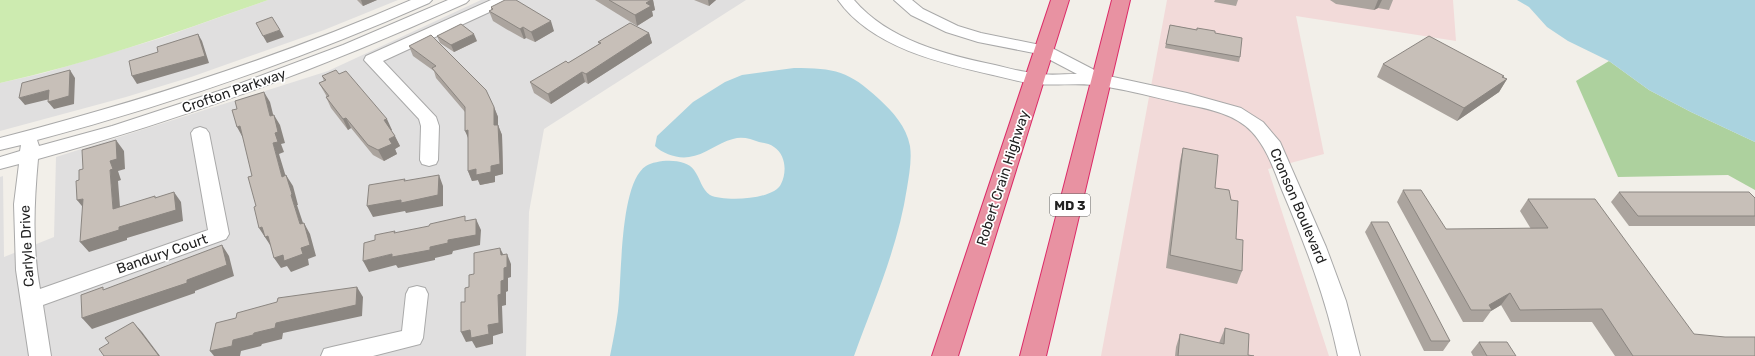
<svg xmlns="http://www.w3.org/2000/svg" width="1755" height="356" viewBox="0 0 1755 356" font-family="Rubik,sans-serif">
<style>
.residential{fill:#e0dfdf}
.commercial{fill:#f2dad9}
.grass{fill:#cdebb0}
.forest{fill:#add19e}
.water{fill:#aad3df}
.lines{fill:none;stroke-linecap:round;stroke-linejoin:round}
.minor-casing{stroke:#a9a9a9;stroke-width:2}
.highway-casing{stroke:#dc2a67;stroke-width:2}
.minor{fill:#fff;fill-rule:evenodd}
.highway{fill:#e892a2;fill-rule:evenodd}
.wall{fill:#aba49e}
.shaded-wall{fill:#8b8681}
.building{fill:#c7bfb8;stroke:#8b8681}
.labels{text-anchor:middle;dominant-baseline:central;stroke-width:3.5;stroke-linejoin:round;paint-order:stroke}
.shield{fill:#fff;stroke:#646464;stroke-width:1}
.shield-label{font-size:13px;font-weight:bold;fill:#222}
.street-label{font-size:14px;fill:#222;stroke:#fff}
</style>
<rect width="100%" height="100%" fill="#f2efe9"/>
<path class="residential" d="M268 0H398L324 30 191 77 126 97 0 131V83L44 73 161 38Z
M481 0H746L544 129 529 212 526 356H0V177L3 176 4 257 54 237 56 157 328 71Z"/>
<path class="commercial" d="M1167 0H1453L1456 41 1296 16 1324 154 1268 169 1329 356H1101Z"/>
<path class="grass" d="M0 0H268C180 31 92 63 0 83Z"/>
<path class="forest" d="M1609 61 1649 90 1691 112 1755 142V190L1728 175 1618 177 1576 81Z"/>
<path class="water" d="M1517 0H1755V142L1691 112 1649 90 1609 61 1568 41 1547 27 1529 7Z
M794 68C835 68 849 71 879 99 893 112 906 126 910 146 912 160 909 175 907 188 898 247 874 301 854 356H610C613 341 616 326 618 311 622 280 619 183 646 166 658 159 686 158 694 170 700 178 702 190 710 195 724 202 774 200 781 184 787 172 786 155 774 147 770 144 764 143 759 142 751 139 742 136 733 139 717 143 705 155 689 157 678 159 663 154 655 146L657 136 693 102 725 82 742 75Z"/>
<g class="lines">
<defs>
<path id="minor" d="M411 0H432L429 3C302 59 172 104 37 140L39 146 112 126 228 88 343 45 448 0H469L466 3C327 66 185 119 38 159 34 202 32 246 40 289L208 230 191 133 194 129 200 127 206 129 209 133 229 234 226 239 43 305 51 356H29L16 270 14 204 19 164 0 169V157L20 151 21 145 0 150V138C141 101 278 58 411 0Z
M491 0H512L509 3 383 61 436 117 439 126 438 160 436 164 429 166 422 164 420 160 421 126 419 119 364 60 366 56Z
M838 0H854C888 40 946 55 995 65 1008 68 1021 72 1034 73 1048 76 1063 74 1077 74L1039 54 978 42 946 32 911 15 894 0H912L923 9 958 26 981 33 1050 47 1104 75 1187 93 1241 108 1263 122 1280 142 1326 247 1346 301 1360 356H1338C1326 298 1305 244 1282 190 1274 170 1267 148 1252 132 1235 113 1204 108 1180 103 1154 97 1128 90 1102 86 1081 82 1058 86 1037 84 1022 83 1007 78 993 75 940 63 871 47 838 0Z
M417 286 425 288 428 294 423 338 420 344 373 356H321L324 349 332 347 402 331 406 294 409 288Z"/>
<path id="highway" d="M1051 0H1069L958 356H932Z
M1112 0H1130L1046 356H1020Z"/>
</defs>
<use href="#minor" class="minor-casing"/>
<use href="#highway" class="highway-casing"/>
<use href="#minor" class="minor"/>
<use href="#highway" class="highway"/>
</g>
<path class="wall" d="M357 0H377L363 6Z
M595 0H653L655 10 652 11 653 16 637 26Z
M694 0H716L709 6Z
M1215 0H1238L1236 6 1214 2Z
M1330 0H1393L1389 10 1378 8 1374 10 1336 4Z
M491 7 554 31 535 42 526 38 524 39 506 29 493 21 489 11 491 10Z
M1170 25 1215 33 1240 57 1239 62 1165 48Z
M649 33 652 43 588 84 585 82 551 104 534 93 530 82 568 63 599 44 598 42Z
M437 36 477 41 454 52 440 43Z
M409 46 494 107 498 117V125L502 135 503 174 495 176V182L480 185 478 180 472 181 468 171V139L465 112 436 78 434 71 413 56Z
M1383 64 1503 77 1507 79 1499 92 1457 121 1377 77Z
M339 74 392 130H391L400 146 395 149 397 154 384 161 373 155 351 128 348 130 331 108 326 97H327L319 83 324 81 322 76Z
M1183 148 1215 188 1236 239 1242 271 1237 284 1166 268 1180 161Z
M1403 190 1446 229H1531L1520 211 1528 199 1694 334 1755 356H1615L1592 322H1511L1501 305 1491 311 1483 322H1463L1397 202Z
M1619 192 1755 198V226H1629L1611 202Z
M1371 222 1450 341 1443 351H1424L1365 232Z
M1225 328 1248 355 1254 356H1175L1176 347 1180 334 1219 343Z
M1479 342 1516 356H1473L1471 352Z"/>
<path class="shaded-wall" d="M361 0H377L363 6Z
M651 0H653L655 10 652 11 653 16 637 26 635 15 646 3Z
M708 0H716L709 6Z
M1378 0H1382L1378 8 1374 10Z
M551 21 554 31 535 42 531 32Z
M523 27 526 38 524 39 520 29Z
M280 30 284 37 267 43 263 36Z
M649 33 652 43 588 84 586 74Z
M198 34 202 41 209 63 137 84 132 76Z
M474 34 477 41 454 52 451 45Z
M70 70 75 78 74 104 54 109 48 102Z
M582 72 585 82 551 104 548 94Z
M1504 76 1499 84 1507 79 1499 92 1457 121 1464 108Z
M49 90 54 98 25 105 19 98Z
M264 92 270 102 276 126 270 116Z
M494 107 498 117V135L494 125Z
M274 115 280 125 285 143 281 144 284 152 279 154 289 187 282 177 273 143 275 133Z
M346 118 351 128 348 130 343 119Z
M387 119 392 130 389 131 384 120Z
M498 125 502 135 503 174 495 176V182L480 185 478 180 472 181 468 171 491 166Z
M240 126 243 138 237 127Z
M468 130 469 140 465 131Z
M395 136 400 146 395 149 397 154 384 161 378 150 389 139Z
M116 140 124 151 125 169 118 171 121 180 118 181 121 220 113 209 110 170V161Z
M286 175 293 186 298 205H297L307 235 300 224 291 195Z
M439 175 443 186V206L406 213 405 211 373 217 367 206Z
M174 192 181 202 183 221 127 238V240L89 252 80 242 119 227Z
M83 199 86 211 77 200Z
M476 219 481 230 480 245 453 251 452 254 435 258V260L398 268 396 265 369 272 363 261 392 254 430 247 448 240Z
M304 223 310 234 316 256 308 259 309 265 291 272 287 266 281 268 274 258 301 248Z
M262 227 268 236 272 248 259 228Z
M222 245 229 256 234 276 195 291V293L92 329 82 318 187 280Z
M500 248 505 258 501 255Z
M507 254 511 264V277L508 278V291L506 292V305L502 306 503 333 493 336V344L476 348 472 341 466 342 461 332 488 325 498 295Z
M357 287 363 297 362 316 283 333 282 339 262 344 261 346 241 351 240 356H214L210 351 233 340 254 333 276 323Z
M1510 293 1501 305 1491 311 1492 310 1489 305Z
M133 322 142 332 160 356H158Z"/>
<path class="building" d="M505 0H516L551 21 531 32 523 27 520 29 503 19 489 11 493 9 491 7Z
M609 0H651L646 3 651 6 635 15Z
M272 17 280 30 263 36 256 23Z
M630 23 649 33 586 74 582 72 548 94 530 82 566 61 568 63 601 43 598 42Z
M461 24 474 34 451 45 437 36Z
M1170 25 1197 30V28L1215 31V33L1242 38 1240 57 1166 44Z
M198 34 205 56 132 76 129 61 158 52 157 47Z
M431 35 486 90 494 107V125H498L500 164 491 166V172L476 175V169L468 171V130L465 131V107L432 68 436 66 409 46Z
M1429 36 1504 76 1502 77 1507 79 1464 108 1383 64Z
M70 70 69 96 48 102 49 90 19 98 22 83Z
M336 70 339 74 346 71 387 119 384 120 395 136 389 139 392 144 378 150 368 145 346 118 343 119 326 97 329 96 319 83 326 80 322 76Z
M264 92 270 116 274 115 278 132 275 133 278 142 273 143 282 177 286 175 292 194 291 195 300 224 304 223 310 245 301 248 303 254 284 261 283 255 274 258 268 236 265 237 262 227 259 228 254 207 256 206 248 177 252 176 240 126 237 127 232 110 237 109 235 101Z
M116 140 117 159 110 161 113 169 110 170 113 209 155 196V198L174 192 176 210 119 227V230L80 242 83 199 77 200 76 181 79 180V170L83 169 82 150Z
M1183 148 1218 155 1215 188 1229 190 1231 200 1238 201 1236 239 1243 240 1242 271 1170 255Z
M439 175 438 195 401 203V200L367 206 369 185 405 179 404 181Z
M1403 190H1421L1446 229 1548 228 1528 199H1595L1694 334 1725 337H1755V356H1633L1602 309 1520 310 1510 293 1489 305 1492 310H1471Z
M1619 192H1749L1755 198V216H1638Z
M465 216V221L476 219V235L448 240V243L430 247V250L392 257V254L363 261 364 243 375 240V235L395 231 394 233 429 226 430 224Z
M1371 222H1388L1450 341H1431Z
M222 245 227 265 187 280V283L82 318 81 295 103 287V290Z
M500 248 501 255 507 254V267L504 268V280L501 281V294L498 295 499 323 488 325 489 334 471 338 470 330 461 332V302H465V288L469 287V275L474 274V253Z
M357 287 356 305 276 323 275 328 254 333 253 335 233 340 232 346 210 351 216 323 236 318 237 313 277 302 278 298Z
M133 322 159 356H104L99 349 109 343 105 338Z
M1225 328 1249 334 1248 355 1254 356H1178L1180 334 1224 344Z
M1479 342H1507L1516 356H1487Z"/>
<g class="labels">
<rect class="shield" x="1050" y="194" width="40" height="22" rx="3"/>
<g class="shield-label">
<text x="1070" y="205">MD 3</text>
</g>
<g class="street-label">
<text transform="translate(234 91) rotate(-19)">Crofton Parkway</text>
<text transform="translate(1003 178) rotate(-72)">Robert Crain Highway</text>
<text transform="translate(1298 206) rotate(67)">Cronson Boulevard</text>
<text transform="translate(27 246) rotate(-93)">Carlyle Drive</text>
<text transform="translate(162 254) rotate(-19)">Bandury Court</text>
</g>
</g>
</svg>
